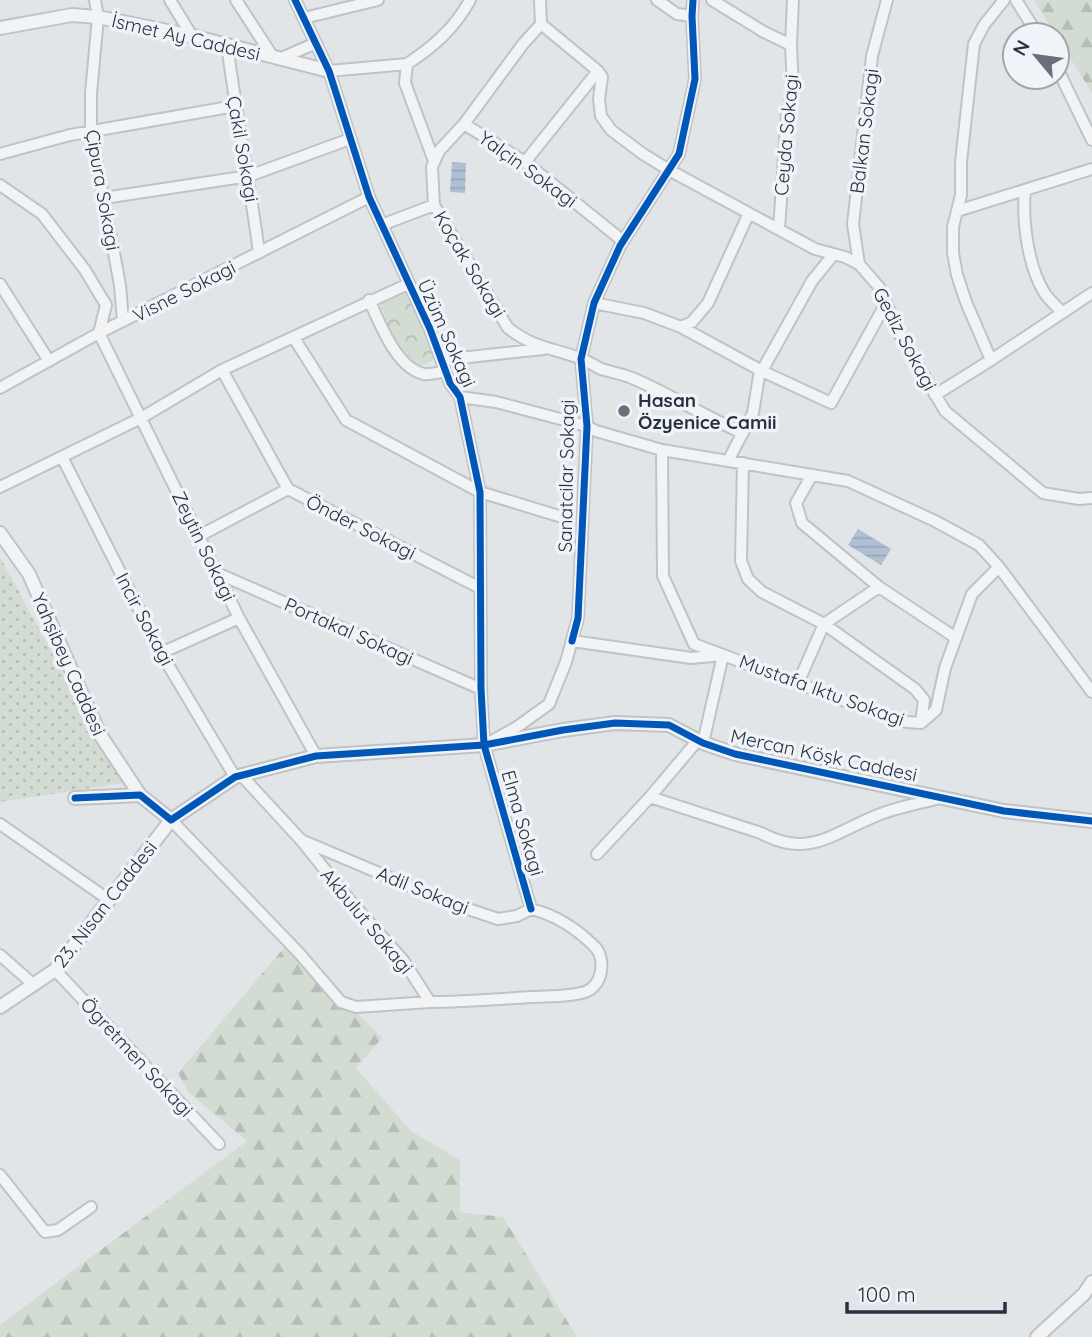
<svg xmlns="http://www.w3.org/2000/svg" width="1092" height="1337" viewBox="0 0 1092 1337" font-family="Quicksand,sans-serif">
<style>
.grass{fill:url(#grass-dots)}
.forest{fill:url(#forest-firs)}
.park{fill:url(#park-crowns)}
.water{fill:url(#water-rules)}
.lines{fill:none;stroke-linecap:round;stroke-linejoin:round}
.minor-casing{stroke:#c0c3c6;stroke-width:14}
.tertiary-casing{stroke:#c0c3c6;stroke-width:16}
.minor{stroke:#f2f3f4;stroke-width:10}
.tertiary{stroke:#f2f3f4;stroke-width:12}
.cycleway-casing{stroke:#f0f3f7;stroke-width:11}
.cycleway{stroke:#0057b8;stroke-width:7}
.poi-dot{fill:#69707c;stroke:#f0f3f7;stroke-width:2.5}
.labels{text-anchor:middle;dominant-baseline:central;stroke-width:7;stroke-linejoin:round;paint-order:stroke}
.street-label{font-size:19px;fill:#283142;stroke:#f0f3f7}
.poi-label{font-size:19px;font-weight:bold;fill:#283142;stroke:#f0f3f7;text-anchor:start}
</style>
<defs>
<pattern id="grass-dots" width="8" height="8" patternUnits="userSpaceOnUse" patternTransform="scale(1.75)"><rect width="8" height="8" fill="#d2dcd3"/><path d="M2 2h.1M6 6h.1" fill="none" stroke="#b4bdb6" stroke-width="1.8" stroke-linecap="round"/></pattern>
<pattern id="forest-firs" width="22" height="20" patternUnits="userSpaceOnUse" patternTransform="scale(1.75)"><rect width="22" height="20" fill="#d2dcd3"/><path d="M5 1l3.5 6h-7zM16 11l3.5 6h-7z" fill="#b4bdb6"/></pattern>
<pattern id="park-crowns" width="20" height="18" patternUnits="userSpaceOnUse" patternTransform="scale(1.75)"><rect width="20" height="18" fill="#d2dcd3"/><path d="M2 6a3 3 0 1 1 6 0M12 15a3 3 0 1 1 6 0" fill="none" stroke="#b4bdb6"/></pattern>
<pattern id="water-rules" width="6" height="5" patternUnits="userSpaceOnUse" patternTransform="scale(1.75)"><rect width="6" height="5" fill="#b0c0d4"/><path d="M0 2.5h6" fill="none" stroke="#97a5b7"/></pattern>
</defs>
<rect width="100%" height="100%" fill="#e2e5e8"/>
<path class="grass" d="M0 557 123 783 0 802Z"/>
<path class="forest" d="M1034 0H1092V93Z
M288 943 382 1038 356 1068 411 1131 460 1160V1212L503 1217 577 1337H0V1325L247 1141 189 1093 178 1073Z"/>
<path class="park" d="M406 291 438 358 420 366 407 362 389 327 380 304Z"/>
<path class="water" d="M452 162 466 163 465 193 450 192Z
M858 529 891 549 881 565 848 545Z"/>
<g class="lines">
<defs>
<path id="minor" d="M95 0 98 17 91 93V131L120 285 123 321
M170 0 192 36
M236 0 273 57
M295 0 329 71 369 197 430 329 450 383 460 397 480 492 481 689 484 745 531 909
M540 0 541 24 598 71 602 77 599 99 601 116 611 130 643 154 669 170 815 249 845 257 859 264 879 287 900 335 945 411 1043 493 1079 499 1092 498
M657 0 677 14 692 16
M712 0 764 32 791 45
M1016 0 1038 35
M304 18 378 0
M541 24 523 44 464 124 439 151 432 167 434 205 508 328C537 350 552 347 582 359 589 362 595 366 601 369 611 372 622 374 632 378 670 394 705 417 743 433
M227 44C236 114 250 183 259 253
M279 59 316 43
M1057 68 1092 140
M329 71 407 64
M464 124 525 162 623 241
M0 154 70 135 235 106
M434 161 405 83 407 64C433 47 455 28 470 0
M525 162 598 71
M0 185 42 214 85 270 106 305 99 333 239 618 316 756
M1025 191C1022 220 1028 266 1044 292 1048 299 1056 306 1062 312
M104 198 249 176 350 139
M957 211 1092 169
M384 224 434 205
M779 229 787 113 793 89 791 45 793 0
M859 264 853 224 872 56 887 0
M0 284 49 361
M369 300C380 323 396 368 424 374 430 375 440 372 446 371
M594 303 644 313 681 327 762 371 831 403 886 303
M681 327 692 322 708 303 749 213
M294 338 346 420 480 492 562 517
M442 360 543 349
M991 360 966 302 957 275 953 253V227L961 195V162L974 44 984 25 1004 0
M222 370 288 489 480 588
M0 388 99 333 369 197
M935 395 991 360 1092 293
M460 397 496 402 587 426 596 431 662 450 848 481 935 521 979 545 999 567 1092 692
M662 450 663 576 694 644 848 702 907 722 921 723
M62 457 161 653 235 777
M728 461 753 413 759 376 812 281 833 255
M743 463 741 561 748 579 762 592 824 624 915 689 924 700 921 723
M812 475 796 503 802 523 879 587 956 638
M0 487 141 418 222 370 408 284
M199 536 288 489
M217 573 481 689
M572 641 691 658 723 655 703 743
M161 653 239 618
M798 683 824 624 879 587
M921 723 936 710 945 668 972 594 999 567
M490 742 517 727 549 704 566 662 578 618 587 426 581 359 594 303 620 246 679 154 695 79 692 16 693 0
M242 776 301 840 351 902 403 960 430 1002C464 1002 498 999 532 997 549 996 569 997 585 992 603 986 606 959 595 947 577 929 556 915 531 909L517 916 498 919 450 903 301 840
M650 797 698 740
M171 820 299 953 341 1002 356 1007 430 1002
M0 824 109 900
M597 854 650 797 761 833C809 859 833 833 878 815 898 807 920 803 941 798
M0 955 34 985
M55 970 219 1144
M0 1175 45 1232 58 1230 91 1207"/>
<path id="tertiary" d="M0 28 72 15 98 17 192 36 329 71
M0 533 29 574 99 733 140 795
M75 798 140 795 171 820 235 777 316 756 484 745 563 730 615 723 669 725 703 743 735 754 1004 811 1092 821
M0 1007 55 970 171 820
M1037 1337 1084 1294 1092 1282"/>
</defs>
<use href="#minor" class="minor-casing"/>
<use href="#tertiary" class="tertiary-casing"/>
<use href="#minor" class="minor"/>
<use href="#tertiary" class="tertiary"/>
<defs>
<path id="cycleway" d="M295 0 329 71 369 197 430 329 450 383 460 397 480 492 481 689 484 745 531 909
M572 641 578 618 587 426 581 359 594 303 620 246 679 154 695 79 692 16 693 0
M75 798 140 795 171 820 235 777 316 756 484 745 563 730 615 723 669 725 703 743 735 754 1004 811 1092 821"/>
</defs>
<use href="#cycleway" class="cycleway-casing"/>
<use href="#cycleway" class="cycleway"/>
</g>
<circle class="poi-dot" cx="624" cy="411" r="7"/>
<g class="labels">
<g class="street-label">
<text transform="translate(186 37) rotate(13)">İsmet Ay Caddesi</text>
<text transform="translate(864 131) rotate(-83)">Balkan Sokagi</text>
<text transform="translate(786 135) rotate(-85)">Ceyda Sokagi</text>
<text transform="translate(243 149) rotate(80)">Çakil Sokagi</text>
<text transform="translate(528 169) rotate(36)">Yalçin Sokagi</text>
<text transform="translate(103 190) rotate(80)">Çipura Sokagi</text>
<text transform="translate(470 264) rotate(59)">Koçak Sokagi</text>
<text transform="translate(184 291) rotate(-27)">Visne Sokagi</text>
<text transform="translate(447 333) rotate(66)">Üzüm Sokagi</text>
<text transform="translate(905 339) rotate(62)">Gediz Sokagi</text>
<text transform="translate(566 476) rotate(-89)">Sanatcilar Sokagi</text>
<text transform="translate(361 527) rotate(27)">Önder Sokagi</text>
<text transform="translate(204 546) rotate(64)">Zeytin Sokagi</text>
<text transform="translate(145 619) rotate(62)">Incir Sokagi</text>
<text transform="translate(349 631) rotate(24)">Portakal Sokagi</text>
<text transform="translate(69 664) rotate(66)">Yahşibey Caddesi</text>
<text transform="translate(822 690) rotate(20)">Mustafa Iktu Sokagi</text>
<text transform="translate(824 755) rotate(12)">Mercan Köşk Caddesi</text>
<text transform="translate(523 823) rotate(74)">Elma Sokagi</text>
<text transform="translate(423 890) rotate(22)">Adil Sokagi</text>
<text transform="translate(105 904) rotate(-52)">23. Nisan Caddesi</text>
<text transform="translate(367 921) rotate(50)">Akbulut Sokagi</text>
<text transform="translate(137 1057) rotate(47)">Ögretmen Sokagi</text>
</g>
<g class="poi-label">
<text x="638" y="400">Hasan<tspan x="638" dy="22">Özyenice Camii</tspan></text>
</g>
</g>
<g transform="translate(1036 56) rotate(299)"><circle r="33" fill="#f0f3f7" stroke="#a0a5af" stroke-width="2"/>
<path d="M0-5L12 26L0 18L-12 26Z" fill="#69707c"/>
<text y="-10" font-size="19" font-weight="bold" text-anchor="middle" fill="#283142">N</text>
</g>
<path d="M847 1302v10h158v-10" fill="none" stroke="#283142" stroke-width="3.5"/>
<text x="858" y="1302" font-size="21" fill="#283142" stroke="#f0f3f7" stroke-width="5" paint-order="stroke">100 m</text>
</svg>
